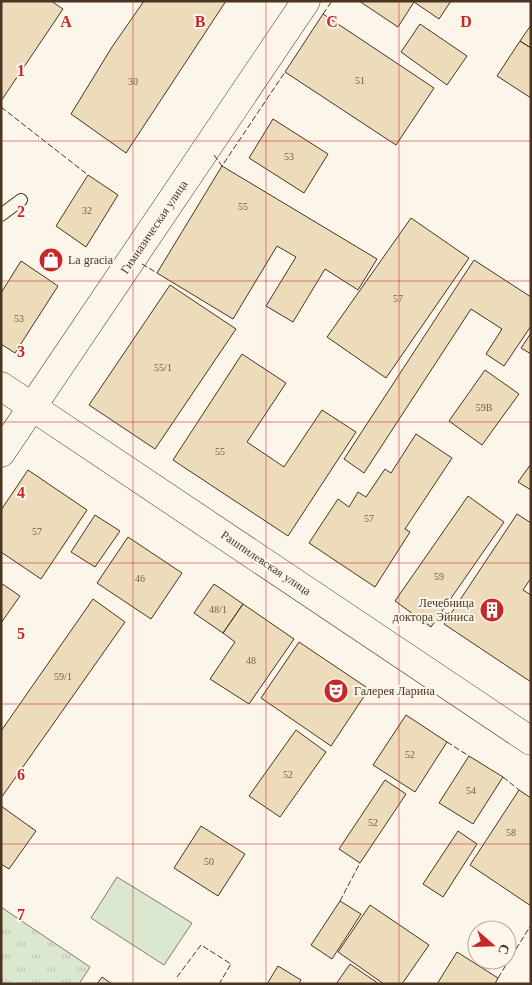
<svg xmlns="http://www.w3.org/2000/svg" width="532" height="985" viewBox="0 0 532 985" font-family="'Times New Roman',serif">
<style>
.grass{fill:url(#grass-tufts);stroke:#887966}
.green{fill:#dce7d0;stroke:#887966}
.building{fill:#ecdcbc;stroke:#4a3520}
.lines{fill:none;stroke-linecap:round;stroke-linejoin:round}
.service-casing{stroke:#4a3520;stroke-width:14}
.tertiary-casing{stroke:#4a3520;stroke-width:29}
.service{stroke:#fbf6e9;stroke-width:12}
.tertiary{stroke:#fbf6e9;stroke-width:28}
.fence{stroke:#4a3520;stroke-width:1;stroke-dasharray:6 2.5;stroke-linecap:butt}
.grid{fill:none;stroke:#c62828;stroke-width:1;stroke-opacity:0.55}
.labels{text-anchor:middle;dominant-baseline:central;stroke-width:4;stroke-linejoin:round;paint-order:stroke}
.number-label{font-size:10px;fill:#725f47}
.street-label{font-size:12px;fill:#4a3520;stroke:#fbf6e9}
.poi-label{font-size:12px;fill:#4a3520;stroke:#fbf6e9;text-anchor:start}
.grid-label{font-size:16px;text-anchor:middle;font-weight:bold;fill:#c62828;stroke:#fbf6e9;stroke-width:4;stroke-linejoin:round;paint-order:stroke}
</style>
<defs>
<pattern id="grass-tufts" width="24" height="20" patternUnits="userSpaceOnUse" patternTransform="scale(1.25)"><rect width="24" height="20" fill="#dce7d0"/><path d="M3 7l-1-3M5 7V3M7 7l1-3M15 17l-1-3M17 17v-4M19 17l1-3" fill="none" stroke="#bec7b2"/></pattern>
</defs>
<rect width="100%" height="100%" fill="#fbf6e9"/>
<path class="grass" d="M1 907 90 967 79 984H1Z"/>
<path class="green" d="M117 877 192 923 164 965 91 918Z"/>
<path class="building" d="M1 1H51L63 9 1 101Z
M144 1H226L126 153 71 114 112 47Z
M359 1H451L439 19 414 2 398 27Z
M323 14 434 88 396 145 285 72Z
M420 24 467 56 447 85 401 52Z
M531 25V48L520 41Z
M520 41 531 48V98L497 76Z
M273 119 328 154 304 193 249 158Z
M222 166 377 259 358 290 325 269 293 322 266 306 296 257 277 246 233 319 157 273Z
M88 175 118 195 86 247 56 226Z
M411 218 469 258 386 378 327 337Z
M474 260 531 297V326L504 366 486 354 502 329 471 309 364 473 344 459Z
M21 261 58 286 15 353 1 344V293Z
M170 285 236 329 155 449 89 405Z
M531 333V354L521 348Z
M242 354 286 383 247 442 284 467 322 410 356 432 288 536 173 460Z
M485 370 519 394 482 445 449 421Z
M416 434 452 458 405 529 410 532 375 587 309 543 338 499 349 507 358 492 366 497 385 469 391 473Z
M531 464V490L518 482Z
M28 470 87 510 41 579 1 552V510Z
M468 496 504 522 431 627 395 601Z
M517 514 531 523V578L523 590 531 595V682L444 624Z
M95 515 120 531 95 567 71 552Z
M128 537 182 573 151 619 97 583Z
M1 583 20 596 1 623Z
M214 584 243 604 223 633 194 613Z
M93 599 125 622 1 798V731Z
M243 604 294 639 249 704 210 679 235 642 223 633Z
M299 642 369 689 331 746 261 698Z
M406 715 447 742 415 792 373 765Z
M296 730 326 752 280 817 249 796Z
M469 756 503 777 473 824 439 803Z
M385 780 406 794 360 863 339 849Z
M519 790 531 798V906L470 865Z
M1 806 36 831 9 869 1 864Z
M201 826 245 854 218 896 174 868Z
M458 831 477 844 443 897 423 884Z
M340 901 361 914 332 959 311 945Z
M370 905 429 945 402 984H384L338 952Z
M457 952 498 978 495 984H437Z
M350 964 379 984H336Z
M278 966 301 980 299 984H267Z
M102 977 112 984H97Z"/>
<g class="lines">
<defs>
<path id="service" d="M1 215 21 200"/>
<path id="tertiary" d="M1 386 531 741
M1 453 306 1"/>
</defs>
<use href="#service" class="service-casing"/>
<use href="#tertiary" class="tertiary-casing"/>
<use href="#service" class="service"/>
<use href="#tertiary" class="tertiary"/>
<path class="fence" d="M323 14 332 1
M1 107 88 175
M214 155 222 166 285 72
M142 264 157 273
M447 742 469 756
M503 777 519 790
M340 901 360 863
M177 977 201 945 231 964 219 984
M498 978 531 925"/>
</g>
<path class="grid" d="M133 1V984M266 1V984M399 1V984M1 141H531M1 281H531M1 422H531M1 563H531M1 704H531M1 844H531"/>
<defs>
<symbol id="shop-disc" viewBox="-11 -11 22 22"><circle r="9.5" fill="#c62828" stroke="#fbf6e9"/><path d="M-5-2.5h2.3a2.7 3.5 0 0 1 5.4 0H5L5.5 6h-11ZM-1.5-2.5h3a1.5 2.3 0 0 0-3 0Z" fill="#fff"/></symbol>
<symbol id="building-disc" viewBox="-11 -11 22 22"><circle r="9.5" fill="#c62828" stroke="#fbf6e9"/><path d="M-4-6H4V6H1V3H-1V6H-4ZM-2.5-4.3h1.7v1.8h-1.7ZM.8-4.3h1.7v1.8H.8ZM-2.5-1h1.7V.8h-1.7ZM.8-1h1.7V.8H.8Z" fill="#fff"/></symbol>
<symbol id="theatre-disc" viewBox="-11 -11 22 22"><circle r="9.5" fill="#c62828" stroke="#fbf6e9"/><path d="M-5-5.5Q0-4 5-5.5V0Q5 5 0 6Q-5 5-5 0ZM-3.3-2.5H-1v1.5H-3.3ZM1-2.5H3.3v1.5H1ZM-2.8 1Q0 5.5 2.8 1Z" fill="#fff"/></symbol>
</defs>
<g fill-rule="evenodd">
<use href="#shop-disc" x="37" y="246" width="28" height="28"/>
<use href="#building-disc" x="478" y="596" width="28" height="28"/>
<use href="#theatre-disc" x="322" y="677" width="28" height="28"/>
</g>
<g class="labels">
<g class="number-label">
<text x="360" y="80">51</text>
<text x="133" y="81">30</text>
<text x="289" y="156">53</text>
<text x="243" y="206">55</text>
<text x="87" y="210">32</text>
<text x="398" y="298">57</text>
<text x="19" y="318">53</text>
<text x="163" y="367">55/1</text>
<text x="484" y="407">59В</text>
<text x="220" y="451">55</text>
<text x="369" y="518">57</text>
<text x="37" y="531">57</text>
<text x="439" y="576">59</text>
<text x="140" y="578">46</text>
<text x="218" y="609">48/1</text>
<text x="251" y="660">48</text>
<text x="63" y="676">59/1</text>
<text x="410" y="754">52</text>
<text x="288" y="774">52</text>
<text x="471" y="790">54</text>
<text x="373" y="822">52</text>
<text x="511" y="832">58</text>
<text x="209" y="861">50</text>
</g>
<g class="street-label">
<text transform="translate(154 227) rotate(-56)">Гимназическая улица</text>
<text transform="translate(266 563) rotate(34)">Рашпилевская улица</text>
</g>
<g class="poi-label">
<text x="68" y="260">La gracia</text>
<text x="474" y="603" text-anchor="end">Лечебница<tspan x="474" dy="14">доктора Эйниса</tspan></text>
<text x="354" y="691">Галерея Ларина</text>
</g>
</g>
<g class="grid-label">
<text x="66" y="27">A</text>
<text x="200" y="27">B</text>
<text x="332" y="27">C</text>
<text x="466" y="27">D</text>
<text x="21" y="76">1</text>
<text x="21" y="217">2</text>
<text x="21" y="357">3</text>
<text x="21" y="498">4</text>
<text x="21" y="639">5</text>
<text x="21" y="780">6</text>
<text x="21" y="920">7</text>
</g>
<rect width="532" height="985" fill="none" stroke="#4a3520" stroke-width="5"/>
<g transform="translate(492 945) rotate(110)"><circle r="24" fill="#fbf6e9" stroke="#b4a999"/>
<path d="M0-4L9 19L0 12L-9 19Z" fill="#c62828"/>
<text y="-8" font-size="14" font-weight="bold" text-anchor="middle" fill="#4a3520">С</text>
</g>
</svg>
